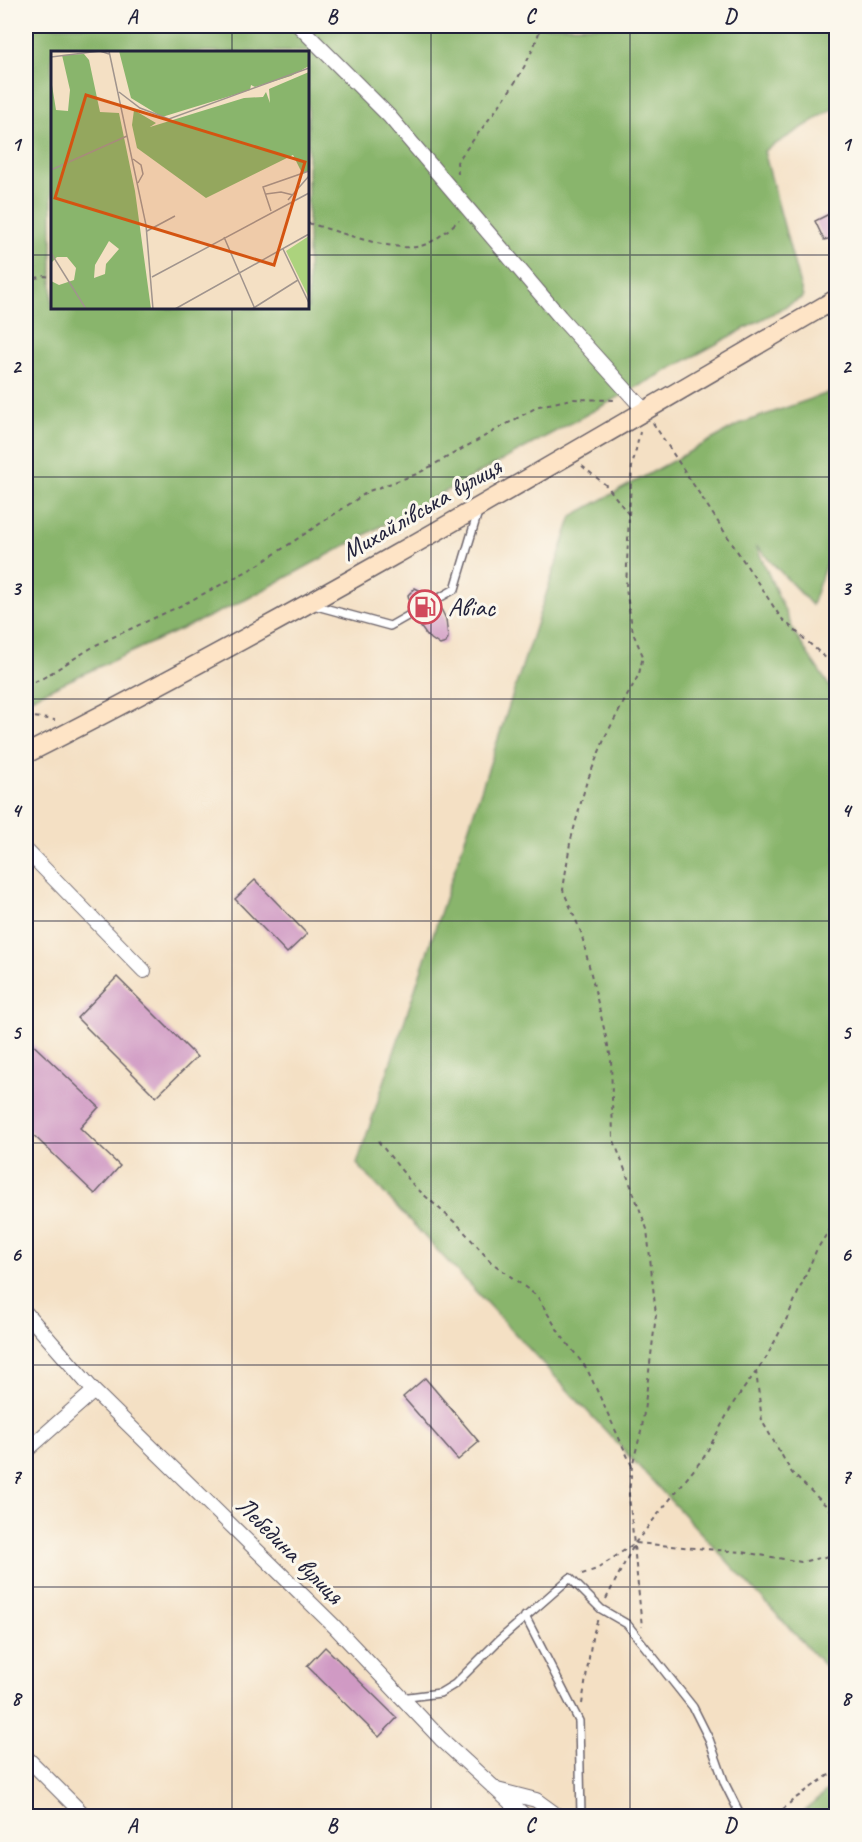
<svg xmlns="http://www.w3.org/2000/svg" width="862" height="1842" viewBox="0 0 862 1842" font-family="Caveat,sans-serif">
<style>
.forest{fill:#89b56c;stroke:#566c54;stroke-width:1.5;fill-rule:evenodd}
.building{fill:#d09ac4}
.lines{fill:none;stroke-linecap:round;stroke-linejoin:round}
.lane-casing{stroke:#6c646b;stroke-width:10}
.street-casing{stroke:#6c646b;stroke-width:16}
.secondary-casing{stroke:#6c646b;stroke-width:21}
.path{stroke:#6c646b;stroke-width:2;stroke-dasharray:4.5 4.5;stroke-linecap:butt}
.lane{stroke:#fff;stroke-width:7}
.street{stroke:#fff;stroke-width:14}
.secondary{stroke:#fee4c6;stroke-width:18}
.grid{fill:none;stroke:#22223b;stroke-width:1.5;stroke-opacity:0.55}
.labels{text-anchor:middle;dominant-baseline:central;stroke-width:6;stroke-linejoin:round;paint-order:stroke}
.street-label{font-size:26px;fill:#22223b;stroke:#fbf7ec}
.poi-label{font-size:26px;fill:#22223b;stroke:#fbf7ec;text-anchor:start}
.inset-road{fill:none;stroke:#a0948d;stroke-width:1.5}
.view{fill:#d45411;fill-opacity:0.15;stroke:#d45411;stroke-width:3}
.inset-edge{fill:none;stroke:#22223b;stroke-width:3}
.neatline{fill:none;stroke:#22223b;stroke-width:2}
.grid-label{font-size:20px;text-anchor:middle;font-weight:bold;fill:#22223b}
</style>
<rect width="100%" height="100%" fill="#fbf7ec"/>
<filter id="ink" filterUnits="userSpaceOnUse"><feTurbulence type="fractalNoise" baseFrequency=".0167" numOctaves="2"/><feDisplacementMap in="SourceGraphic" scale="12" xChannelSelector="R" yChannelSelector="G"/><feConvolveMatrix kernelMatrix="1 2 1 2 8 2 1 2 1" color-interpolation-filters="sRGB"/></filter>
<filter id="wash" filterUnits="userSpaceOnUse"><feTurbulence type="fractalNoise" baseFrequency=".008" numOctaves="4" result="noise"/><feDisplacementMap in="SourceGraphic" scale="24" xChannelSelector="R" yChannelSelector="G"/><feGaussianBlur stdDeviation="1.35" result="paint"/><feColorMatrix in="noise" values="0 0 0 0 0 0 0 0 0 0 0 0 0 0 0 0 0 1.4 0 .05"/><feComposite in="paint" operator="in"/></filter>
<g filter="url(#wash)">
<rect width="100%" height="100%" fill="#f4e0c4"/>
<path class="forest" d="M26 26H836V107L764 151 803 297 245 600 26 700ZM52 52H308V308H52Z
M828 393 836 396V534L812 605 756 546 796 636 836 696V1678L357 1164 572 516 742 423Z
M836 1783V1816H799Z"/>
<g id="blocks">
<path class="building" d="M837 210V237L824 240 815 221Z
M415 588 431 596 411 608 408 595Z
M439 605 446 619 448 638 446 643 440 645 427 636 415 619Z
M255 880 307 934 287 953 235 899Z
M117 977 197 1057 156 1097 77 1018Z
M26 1038 99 1107 80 1128 120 1166 95 1194 26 1128Z
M425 1378 479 1442 458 1460 403 1397Z
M325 1647 397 1718 379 1737 307 1666Z"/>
</g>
</g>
<g filter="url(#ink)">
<use href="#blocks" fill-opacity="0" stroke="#6c646b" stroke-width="1.5"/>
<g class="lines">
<defs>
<path id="lane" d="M313 605 390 626 455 589 478 512
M525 1616 579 1721 581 1816
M401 1698 440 1693 455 1684 498 1641 570 1578 601 1609 627 1624 693 1707 709 1739 725 1784 741 1816"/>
<path id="street" d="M299 26 389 116 560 317 645 411
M26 850 144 971
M26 1313 94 1391 334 1626 441 1739 525 1816
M26 1451 94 1391
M26 1757 85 1816
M497 1790 536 1800 558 1816"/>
<path id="secondary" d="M26 754C302 614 569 455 836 299"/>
</defs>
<use href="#lane" class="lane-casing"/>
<use href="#street" class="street-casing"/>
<use href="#secondary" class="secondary-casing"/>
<path class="path" d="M458 174 457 162C488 118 526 79 541 26
M308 223C337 231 387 250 416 247 432 245 448 230 459 220
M26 280 45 276 52 277
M653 423 781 618 836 667
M582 466 607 486 629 515 626 589 633 633 643 656 639 674 606 735 586 784 570 843 563 890 581 932 611 1058 613 1138 647 1229 656 1315 642 1428 632 1466 629 1494 642 1627
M629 515 632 467 640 432
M26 686 43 678 96 645 182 605 255 567 369 491 417 474 539 406 572 399 617 400
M26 716 55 720
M378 1141 414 1186 460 1227 491 1262 537 1296 560 1334 587 1369 632 1466
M756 1371 762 1421 792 1473 836 1515
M582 1574 597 1569 635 1543 742 1552 801 1562 829 1556 836 1551
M606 1599 635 1543 704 1457 734 1402 766 1358 788 1316 816 1251 836 1219
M582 1704 592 1638 598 1618
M776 1816 793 1800 836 1770"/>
<use href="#lane" class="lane"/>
<use href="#street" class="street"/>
<use href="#secondary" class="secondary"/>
</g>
</g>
<path class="grid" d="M232 26V52M431 26V1816M630 26V1816M26 255H52M308 255H836M232 308V1816M26 477H836M26 699H836M26 921H836M26 1143H836M26 1365H836M26 1587H836"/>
<defs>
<symbol id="fuel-ring" viewBox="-11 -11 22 22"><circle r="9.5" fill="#fbf7ec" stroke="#d1495b" stroke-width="1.5"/><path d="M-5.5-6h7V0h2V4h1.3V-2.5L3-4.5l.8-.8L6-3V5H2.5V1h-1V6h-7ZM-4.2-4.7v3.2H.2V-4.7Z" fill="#d1495b"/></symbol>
</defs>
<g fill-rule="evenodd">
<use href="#fuel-ring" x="406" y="588" width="38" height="38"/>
</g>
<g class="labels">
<g class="street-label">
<text transform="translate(421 509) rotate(-30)">Михайлівська вулиця</text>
<text transform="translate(290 1550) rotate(45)">Лебедина вулиця</text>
</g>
<g class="poi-label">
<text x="448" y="607">Авіас</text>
</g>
</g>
<g transform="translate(51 51)">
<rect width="258" height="258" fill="#f4e0c4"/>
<path d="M258 185V247L235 200Z" fill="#acd37d"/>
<path d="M68 0H258V15L240 25 204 36 200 34 199 39 111 66 80 47ZM33 3 38 9 49 61 68 62 84 140 100 258H0V230L8 234 23 229 25 217 16 206H6L0 212V28L5 59 17 60 19 39 11 4ZM58 190 68 198 55 213 54 223 43 227 44 214ZM258 21V120L251 122 242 104 155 147 86 97 81 74 83 59 105 72 99 76 193 47 212 46 215 41 219 52 218 38Z" fill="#89b56c" fill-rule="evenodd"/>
<path class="inset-road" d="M58 0 95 174 102 258M0 6 49 0 58 3M68 41 89 57 118 68 258 17M82 108 90 114 92 123 87 132M0 119 76 85M215 143 230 141 242 144M237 149 258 125M220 160 212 136 258 120M96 180 124 165M173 186 204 258M232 198 258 252M0 202 35 258M101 226 258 142M124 258 258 183M201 258 247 229"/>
<path class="view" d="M35 44 254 111 223 214 4 147Z"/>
<rect width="258" height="258" class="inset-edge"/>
</g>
<rect width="862" height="1842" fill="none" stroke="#fbf7ec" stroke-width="66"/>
<rect x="33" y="33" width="796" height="1776" class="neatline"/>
<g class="grid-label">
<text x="132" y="23">A</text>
<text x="332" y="23">B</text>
<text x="530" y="23">C</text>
<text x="730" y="23">D</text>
<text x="16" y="151">1</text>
<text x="846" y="151">1</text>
<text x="16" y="373">2</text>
<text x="846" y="373">2</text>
<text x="16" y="595">3</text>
<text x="846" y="595">3</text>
<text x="16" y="817">4</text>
<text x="846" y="817">4</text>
<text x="16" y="1039">5</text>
<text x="846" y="1039">5</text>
<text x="16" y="1261">6</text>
<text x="846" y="1261">6</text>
<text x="16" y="1483">7</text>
<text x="846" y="1483">7</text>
<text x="16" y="1705">8</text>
<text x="846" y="1705">8</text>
<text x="132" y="1832">A</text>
<text x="332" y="1832">B</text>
<text x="530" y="1832">C</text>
<text x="730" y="1832">D</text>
</g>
</svg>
